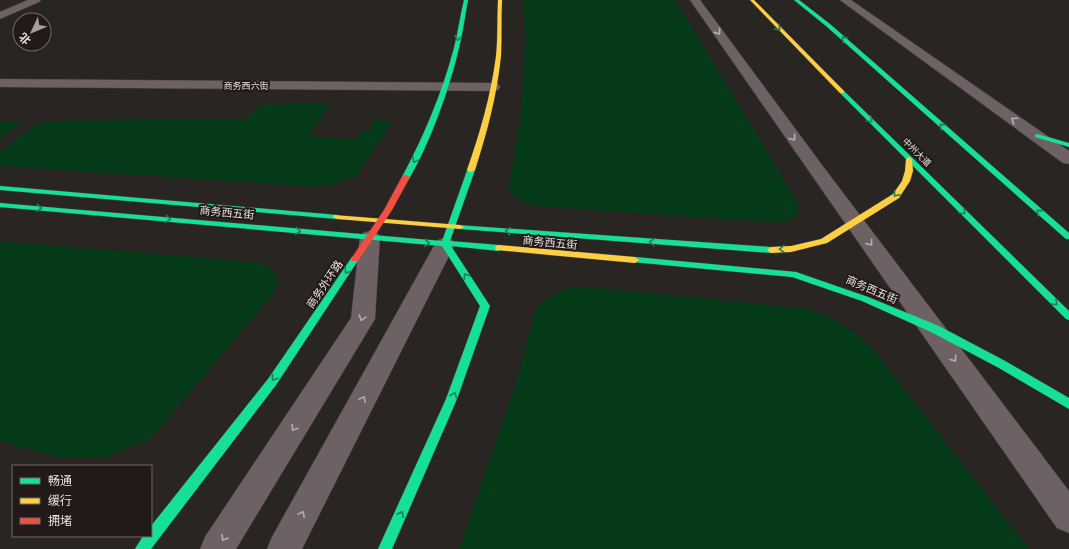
<svg xmlns="http://www.w3.org/2000/svg" width="1069" height="549" viewBox="0 0 1069 549" font-family="'Open Sans','Noto Sans SC',sans-serif">
<style>
.green{fill:#063b19}
.lines{fill:none;stroke-linecap:round;stroke-linejoin:round}
.street-casing{stroke:#43403e;stroke-width:1}
.fast-casing{stroke:#43403e;stroke-width:1}
.slow-casing{stroke:#43403e;stroke-width:1}
.jam-casing{stroke:#43403e;stroke-width:1}
.street{fill:#6e6164;fill-rule:evenodd}
.fast{fill:#16e098;fill-rule:evenodd}
.slow{fill:#ffcf43;fill-rule:evenodd}
.jam{fill:#f24e42;fill-rule:evenodd}
.oneway{stroke:#1c7d58}
.oneway2{stroke:#b7afaf}
.labels{text-anchor:middle;dominant-baseline:central;stroke-width:4;stroke-linejoin:round;paint-order:stroke}
.far-street-label{font-size:9px;fill:#e8e3e1;stroke:#221a18}
.street-label{font-size:11px;fill:#e8e3e1;stroke:#221a18}
</style>
<rect width="100%" height="100%" fill="#292523"/>
<path class="green" d="M524 0H675L776 166 799 206 796 217 784 223 534 206 520 201 508 189 521 116 525 46Z
M332 103 309 134 324 138 358 139 362 130 369 131 375 119H381L389 121 391 124 357 175 336 184 320 187 0 166V151L37 124 44 121 246 119 260 105Z
M0 121 23 122 0 139Z
M0 241 255 262C266 265 275 268 279 280L273 294 151 438 107 457 92 458H62L0 441Z
M569 287H588L809 309 836 320 861 338 879 357 1029 549H459L517 380 536 308 546 299Z"/>
<g class="lines">
<defs>
<path id="street" d="M28 0H41L39 2 0 19V12Z
M690 0H700L825 169 1069 491V533L1057 528Z
M840 0H851L1069 151V164L1063 163Z
M0 79 493 83 498 84 500 87 498 90 493 91 0 87Z
M370 231 377 233 380 237 375 319 236 549H200L205 537 351 318 360 237 363 233Z
M445 238 452 240 455 244 302 549H267L272 537 435 244 438 240Z"/>
<path id="fast" d="M464 0H468C465 16 463 32 459 48 449 90 431 141 409 179H403L402 177C424 136 442 93 454 48 458 32 460 16 464 0Z
M794 0H799L830 24 1069 233V239H1066L826 26Z
M840 91H844L1069 311V320L1066 319 840 93Z
M1037 134 1069 143V147L1035 137V135Z
M468 168H474L475 170 450 241 499 245 503 248 499 251 451 246 490 306 457 399 392 549H378L446 399 480 306 442 246 0 207V203L442 241Z
M0 186 337 215 341 217 337 219 0 190Z
M457 225 771 247 775 250 771 253 460 229 456 227Z
M355 256 359 259 276 385 151 549H135L143 536H151V526L268 379 352 257Z
M635 257 796 272 868 297 939 326 1007 362 1069 398V409L999 368 931 332 862 301 792 277 632 262 631 260 632 258Z"/>
<path id="slow" d="M498 0H502C501 19 502 37 501 56 497 95 487 133 475 170L471 172 467 170C480 133 491 95 496 56 498 37 497 19 498 0Z
M750 0H754L844 91V93H840Z
M909 157 912 159 913 171 910 181 899 198 827 243 791 252 771 253 767 250 771 247 791 246 821 239 893 194 902 181 905 171 906 159Z
M334 215 460 225 464 227 460 229 337 219 333 217Z
M499 245 635 257 639 260 635 263 496 250 495 248 496 246Z"/>
<path id="jam" d="M403 175H406L410 177 392 210 358 261H352L351 259 384 210Z"/>
</defs>
<use href="#street" class="street-casing"/>
<use href="#fast" class="fast-casing"/>
<use href="#slow" class="slow-casing"/>
<use href="#jam" class="jam-casing"/>
<use href="#street" class="street"/>
<use href="#fast" class="fast"/>
<use href="#slow" class="slow"/>
<use href="#jam" class="jam"/>
</g>
<defs><path id="oneway-chevron" d="M-2-3.5L2.5 0L-2 3.5" fill="none" stroke-width="1.6" stroke-linecap="round" stroke-linejoin="round"/></defs>
<g class="oneway">
<use href="#oneway-chevron" transform="translate(778 28) rotate(46)"/>
<use href="#oneway-chevron" transform="translate(458 38) rotate(101)"/>
<use href="#oneway-chevron" transform="translate(844 39) rotate(-138)"/>
<use href="#oneway-chevron" transform="translate(870 120) rotate(45)"/>
<use href="#oneway-chevron" transform="translate(942 126) rotate(-138)"/>
<use href="#oneway-chevron" transform="translate(415 160) rotate(118)"/>
<use href="#oneway-chevron" transform="translate(896 194) rotate(131)"/>
<use href="#oneway-chevron" transform="translate(39 208) rotate(5)"/>
<use href="#oneway-chevron" transform="translate(963 212) rotate(45)"/>
<use href="#oneway-chevron" transform="translate(1039 212) rotate(-140)"/>
<use href="#oneway-chevron" transform="translate(168 219) rotate(5)"/>
<use href="#oneway-chevron" transform="translate(298 231) rotate(5)"/>
<use href="#oneway-chevron" transform="translate(508 231) rotate(-175)"/>
<use href="#oneway-chevron" transform="translate(652 242) rotate(-176)"/>
<use href="#oneway-chevron" transform="translate(427 243) rotate(5)"/>
<use href="#oneway-chevron" transform="translate(782 249) rotate(179)"/>
<use href="#oneway-chevron" transform="translate(347 271) rotate(124)"/>
<use href="#oneway-chevron" transform="translate(466 276) rotate(-123)"/>
<use href="#oneway-chevron" transform="translate(1055 303) rotate(45)"/>
<use href="#oneway-chevron" transform="translate(274 378) rotate(126)"/>
<use href="#oneway-chevron" transform="translate(454 395) rotate(-69)"/>
<use href="#oneway-chevron" transform="translate(401 514) rotate(-65)"/>
</g>
<g class="oneway2">
<use href="#oneway-chevron" transform="translate(718 32) rotate(55)"/>
<use href="#oneway-chevron" transform="translate(1014 120) rotate(-145)"/>
<use href="#oneway-chevron" transform="translate(793 138) rotate(54)"/>
<use href="#oneway-chevron" transform="translate(870 243) rotate(54)"/>
<use href="#oneway-chevron" transform="translate(362 318) rotate(107)"/>
<use href="#oneway-chevron" transform="translate(954 359) rotate(54)"/>
<use href="#oneway-chevron" transform="translate(363 399) rotate(-62)"/>
<use href="#oneway-chevron" transform="translate(294 428) rotate(122)"/>
<use href="#oneway-chevron" transform="translate(302 514) rotate(-62)"/>
<use href="#oneway-chevron" transform="translate(224 538) rotate(122)"/>
</g>
<g class="labels">
<g class="far-street-label">
<text x="246" y="85">商务西六街</text>
<text transform="translate(917 152) rotate(45)">中州大道</text>
</g>
<g class="street-label">
<text transform="translate(227 212) rotate(5)">商务西五街</text>
<text transform="translate(550 242) rotate(5)">商务西五街</text>
<text transform="translate(324 284) rotate(-56)">商务外环路</text>
<text transform="translate(872 289) rotate(23)">商务西五街</text>
</g>
</g>
<rect x="12" y="465" width="140" height="72" fill="#221a18" stroke="#716a68"/>
<rect x="20" y="478" width="20" height="6" fill="#16e098" stroke="#716a68"/>
<text x="48" y="485" font-size="12" fill="#e8e3e1">畅通</text>
<rect x="20" y="498" width="20" height="6" fill="#ffcf43" stroke="#716a68"/>
<text x="48" y="505" font-size="12" fill="#e8e3e1">缓行</text>
<rect x="20" y="518" width="20" height="6" fill="#f24e42" stroke="#716a68"/>
<text x="48" y="525" font-size="12" fill="#e8e3e1">拥堵</text>
<g transform="translate(32 32) rotate(226)"><circle r="19" fill="#221a18" stroke="#716a68"/>
<path d="M0-3L7 15L0 10L-7 15Z" fill="#a5a09e"/>
<text y="-6" font-size="11" font-weight="bold" text-anchor="middle" fill="#e8e3e1">北</text>
</g>
</svg>
